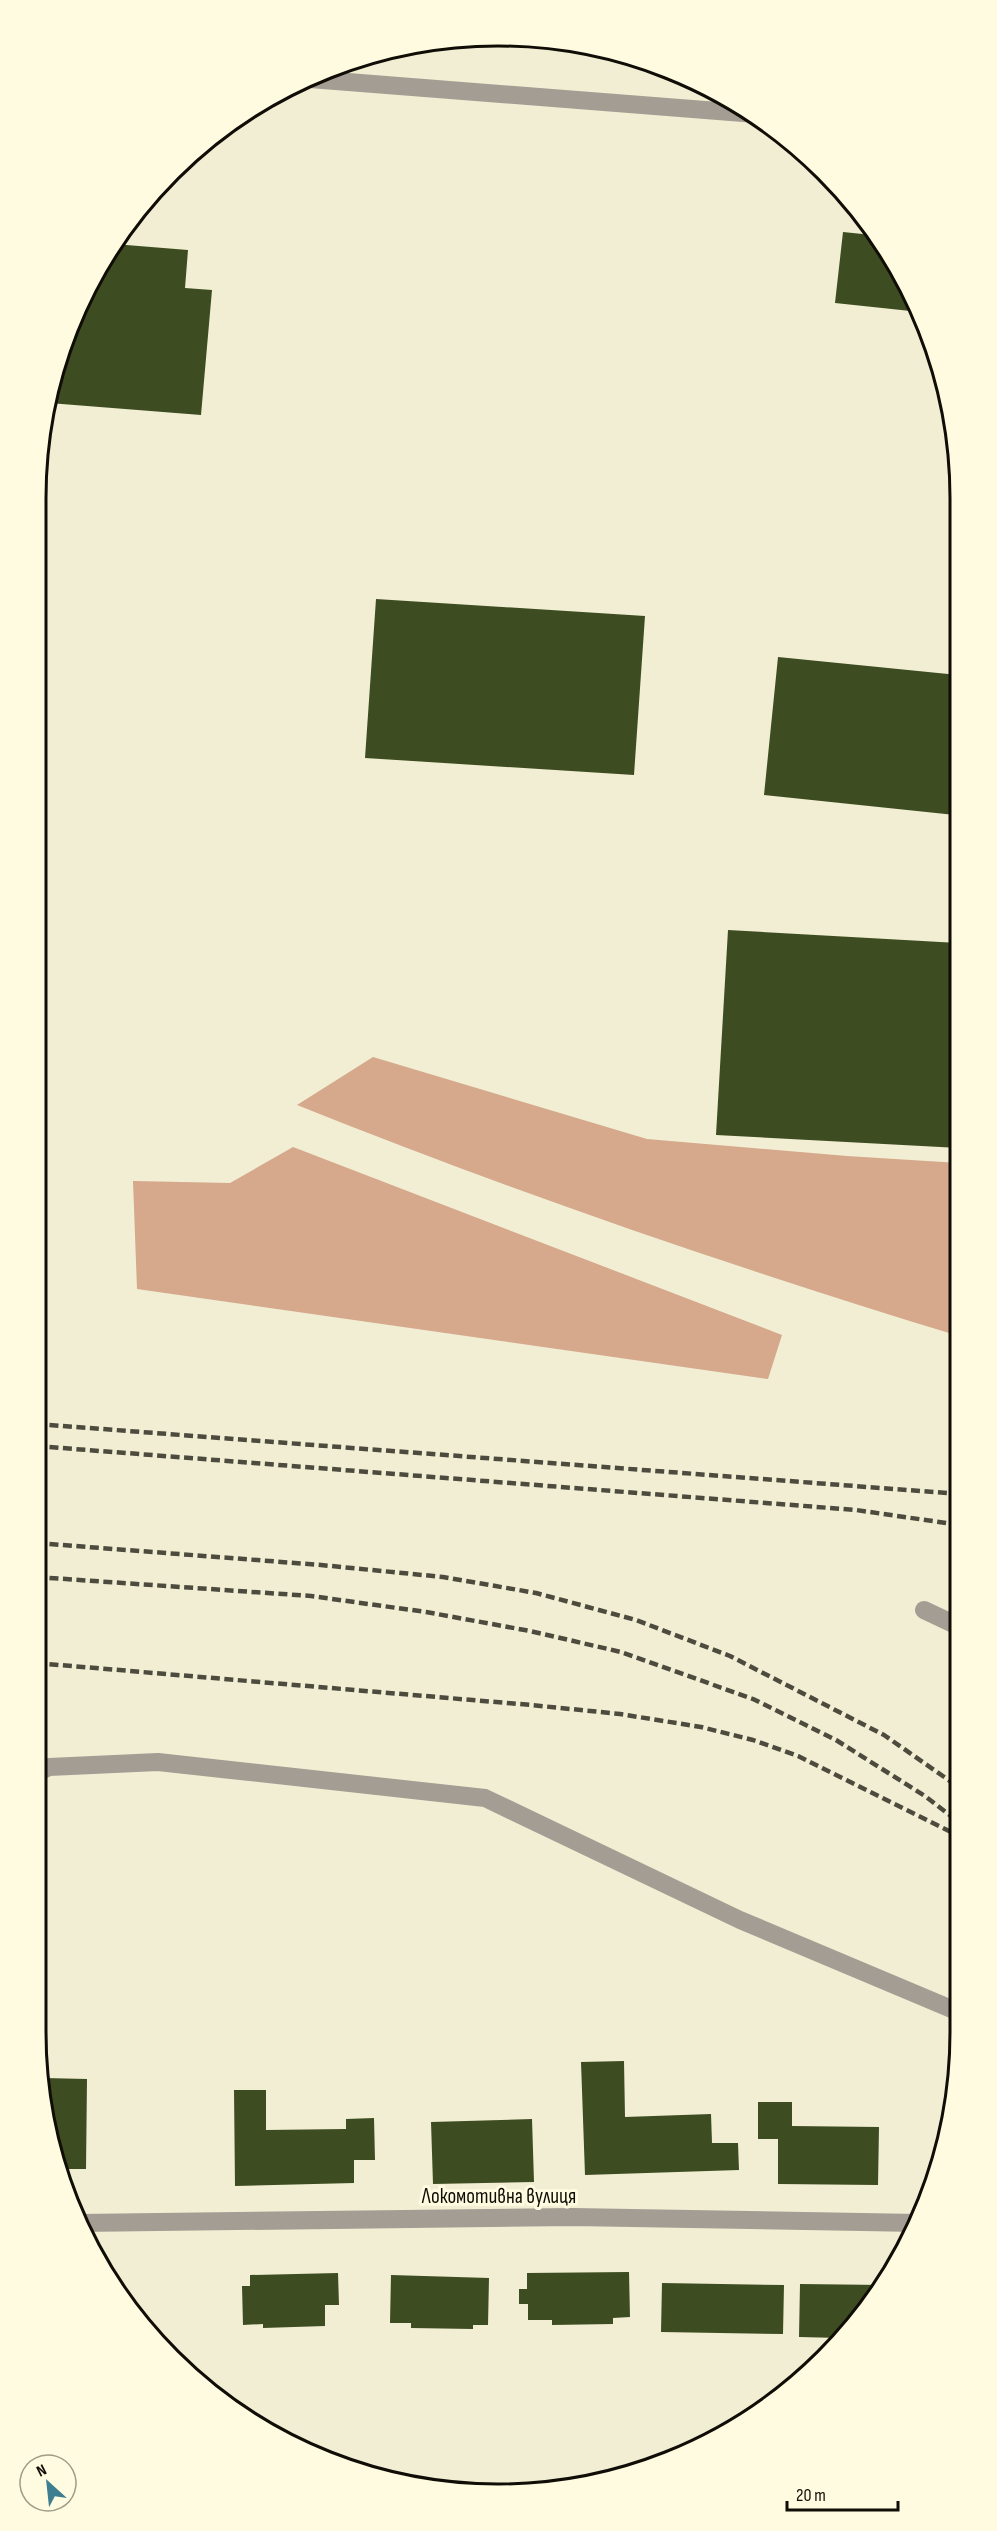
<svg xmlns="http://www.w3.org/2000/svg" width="997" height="2531" viewBox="0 0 997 2531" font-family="'Sofia Sans Condensed',sans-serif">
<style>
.forest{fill:#d6a88c}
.building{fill:#3e4c21}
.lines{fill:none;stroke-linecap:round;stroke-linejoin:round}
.minor{stroke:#a49d93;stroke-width:18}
.rail{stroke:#4d4b3e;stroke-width:4.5;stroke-dasharray:9 4.5;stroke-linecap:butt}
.labels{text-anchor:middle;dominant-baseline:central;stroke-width:6;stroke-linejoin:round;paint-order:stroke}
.street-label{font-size:21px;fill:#0f0d05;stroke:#fffbe0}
.rim{fill:none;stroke:#0f0d05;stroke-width:3}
</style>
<rect width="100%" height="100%" fill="#f1eed3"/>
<path class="forest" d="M373 1057 647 1139 847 1156 959 1163V1336C736 1268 514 1192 297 1105Z
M293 1147 782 1335 768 1379 137 1289 133 1181 230 1183Z"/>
<path class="building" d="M843 232 872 235 920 312 835 303Z
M114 244 188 250 185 288 212 290 201 415 49 403 52 378 84 294Z
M376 599 645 616 634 775 365 758Z
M778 657 958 675V786L955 815 764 795Z
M728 930 958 943 959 1148 716 1135Z
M624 2061 625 2117 711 2114 712 2143H738L739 2170 585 2175 581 2062Z
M44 2078 87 2079 86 2169H59Z
M234 2090H266V2130L346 2129V2119L374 2118 375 2160H354V2183L235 2186Z
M758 2102H792V2126L879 2127 878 2185 778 2184V2139H758Z
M532 2119 534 2182 433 2184 431 2122Z
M629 2272 630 2317 613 2318V2324L552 2325V2320H528V2304H519V2289H527V2273Z
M338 2273 339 2305H325V2326L263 2328V2324L243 2325 242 2286H250V2275Z
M391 2275 489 2278 488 2325H473V2329L411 2328V2323H390Z
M662 2283 784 2285 783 2334 661 2332Z
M800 2284 883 2285 866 2314 840 2338 799 2337Z"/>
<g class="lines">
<path class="minor" d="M310 79 756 114
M924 1610 960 1627
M36 1773 49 1767 158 1762 485 1798 740 1920 961 2013
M79 2223 573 2217 919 2223"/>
<path class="rail" d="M36 1424 960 1494
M36 1446 856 1510 960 1525
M36 1543 321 1565 443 1577 536 1593 636 1620 730 1656 884 1735 960 1788
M36 1577 311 1596 426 1612 530 1631 621 1652 753 1699 836 1740 925 1796 960 1823
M36 1663 531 1705 620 1714 701 1727 753 1740 798 1756 961 1837"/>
</g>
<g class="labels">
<g class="street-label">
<text x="499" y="2196">Локомотивна вулиця</text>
</g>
</g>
<path d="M0 0H997V2531H0ZM498 46H498A452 452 0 0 1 950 498V2032A452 452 0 0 1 498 2484H498A452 452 0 0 1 46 2032V498A452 452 0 0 1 498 46Z" fill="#fffbe0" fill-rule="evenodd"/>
<path class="rim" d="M498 46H498A452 452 0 0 1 950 498V2032A452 452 0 0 1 498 2484H498A452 452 0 0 1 46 2032V498A452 452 0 0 1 498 46Z"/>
<g transform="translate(48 2483) rotate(333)"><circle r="28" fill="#fffbe0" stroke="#9f9c88" stroke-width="1.5"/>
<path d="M0-4.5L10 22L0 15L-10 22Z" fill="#3e7e91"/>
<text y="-9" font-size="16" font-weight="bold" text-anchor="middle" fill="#0f0d05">N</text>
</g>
<path d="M787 2501v9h111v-9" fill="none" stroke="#0f0d05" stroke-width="3"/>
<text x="796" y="2501" font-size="18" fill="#0f0d05" stroke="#fffbe0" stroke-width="4.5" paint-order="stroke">20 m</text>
</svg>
